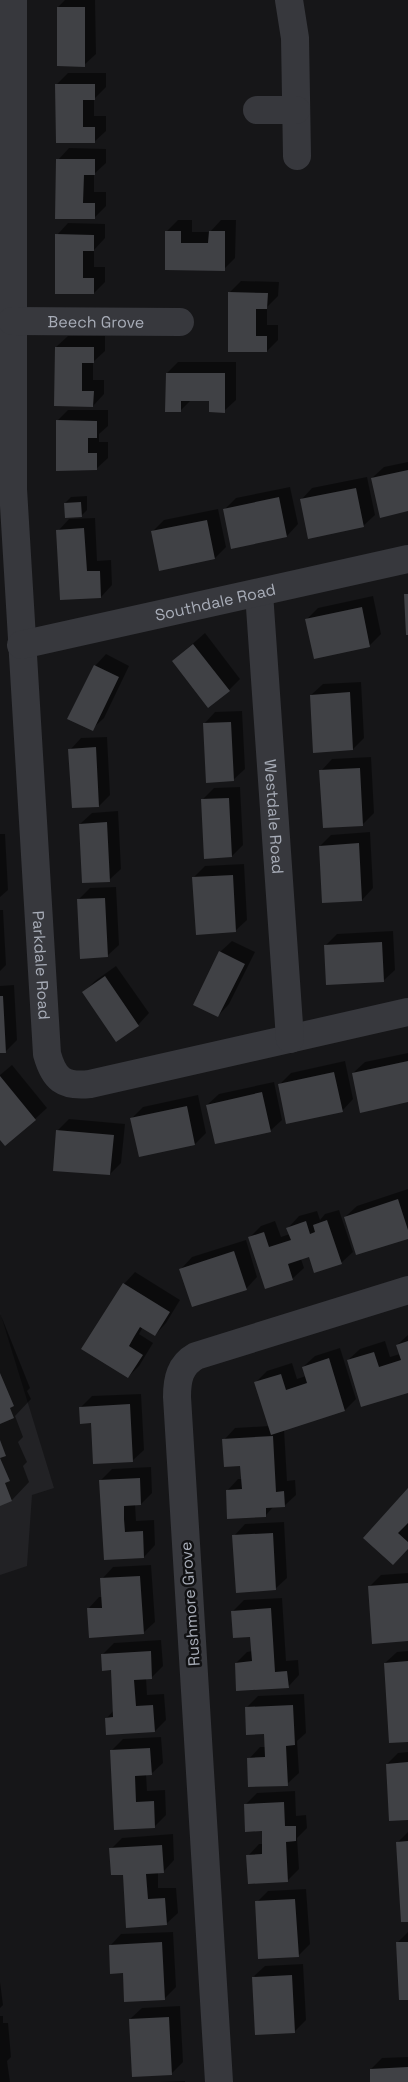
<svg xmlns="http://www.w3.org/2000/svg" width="408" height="2082" viewBox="0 0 408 2082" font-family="'Space Grotesk',sans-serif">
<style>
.built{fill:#222225}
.shadow{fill:#0007}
.building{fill:#404145}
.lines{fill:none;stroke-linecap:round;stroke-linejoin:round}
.minor{stroke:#37383d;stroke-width:28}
.labels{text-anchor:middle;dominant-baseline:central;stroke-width:5;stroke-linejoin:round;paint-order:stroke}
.street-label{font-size:16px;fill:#a8adb8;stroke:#111113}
</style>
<rect width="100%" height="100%" fill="#161618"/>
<path class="built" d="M0 1312 54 1488 32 1495 27 1566 0 1575Z"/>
<path class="shadow" d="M65 0H95L96 54 84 65 58 7Z
M68 73H106V87L94 99V116H106V131L94 142H57V84Z
M69 148 106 149V163L94 174V192H106V206L94 218 57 217 58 160Z
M178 220H192V232H210L221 220H236L235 258 224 269H166L167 231Z
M68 223 105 224V238L94 250V267H105V282L94 293H56L57 235Z
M241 281 279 282 278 296 267 307V325H278V340L267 351H229V293Z
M68 336H105V351L93 362V380H104V394L93 406 55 405 56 347Z
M178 362H236V400L224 411 210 400 192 399 180 411 167 373Z
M68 410H108V426L99 434V442H108V458L96 469 57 421Z
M408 462V510L372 478 384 467Z
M367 477 375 515 363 526 301 500 312 488Z
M290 487 298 524 287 536 224 510 236 498Z
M87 496V510L81 516 65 503 71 497Z
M218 509 226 547 215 558 152 532 164 520Z
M95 518 97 561 111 560 112 585 101 597 58 531 69 519Z
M373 596 381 634 370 645 315 657 307 619 318 608Z
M205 633 240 679 229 690 173 661Z
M106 654 129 666 104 718 92 729 95 666Z
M361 682 364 738 353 749 311 695 323 684Z
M242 711 245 769 233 780 204 724 215 712Z
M107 737 110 795 99 806 70 750 81 738Z
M371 757 374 813 363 824 321 771 332 759Z
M240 787 243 845 232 856 202 800 214 788Z
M118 811 121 869 109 880 80 824 92 813Z
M370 832 373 888 362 900 320 846 331 835Z
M0 834H5L8 890 0 897Z
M244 864 247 920 235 931 194 877 205 866Z
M116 887 119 945 107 956 78 900 90 888Z
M0 910H3L6 965 0 971Z
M393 931 395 970 383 981 326 945 337 934Z
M232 941 255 952 229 1004 218 1016 220 952Z
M116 966 149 1013 138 1025 84 992 95 981Z
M14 985 17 1040 5 1052H0V986Z
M408 1053V1101L353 1073 365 1062Z
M345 1061 353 1099 342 1111 279 1085 291 1073Z
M12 1065 47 1108 35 1119 0 1138V1075Z
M274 1082 282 1120 270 1131 207 1105 219 1094Z
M198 1095 206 1133 195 1144 132 1118 143 1107Z
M69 1119 125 1124 121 1163 110 1174 57 1131Z
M408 1189V1238L345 1217 357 1206Z
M339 1210 353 1252 341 1263 309 1256 301 1259 304 1268 292 1279 249 1238 261 1226 275 1221 281 1237 290 1234 288 1228 299 1216 317 1211 320 1220 325 1214Z
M246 1240 257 1277 246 1289 181 1269 192 1257Z
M135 1272 180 1300 166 1323 155 1335 143 1327 139 1334 153 1343 139 1366 128 1377 124 1284Z
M0 1313 30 1388 27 1391 31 1399 15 1416 23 1437 18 1442 27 1462 23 1466 29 1482 12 1500 0 1504Z
M408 1335V1392L348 1360 360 1349 385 1341 390 1357 400 1354 397 1345Z
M340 1348 356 1399 345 1410 284 1429 287 1481 295 1480 296 1495 284 1506H274L266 1515 227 1491 238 1479H242V1464L224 1440 235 1428 269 1426 256 1382 267 1371 292 1363 297 1379 306 1376 303 1367 315 1356Z
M141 1394 144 1450 132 1461 80 1408 92 1396Z
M151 1467 152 1493 141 1504H135L136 1521 154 1520 155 1545 144 1557 105 1559 100 1481 112 1469Z
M408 1490V1548L365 1538Z
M284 1522 287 1578 275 1589 234 1536 245 1524Z
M151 1565 155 1622 143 1633 88 1609 99 1597H103L102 1579 113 1567Z
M408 1573V1640L370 1586 381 1575Z
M282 1598 286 1661 298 1660 299 1675 288 1687 236 1663 247 1652 253 1651 251 1636 232 1612 244 1600Z
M161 1640 163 1666 151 1678H146L147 1695 164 1694 166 1720 155 1731 106 1719 114 1710 112 1669 103 1654 114 1643Z
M408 1651V1740L385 1663 397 1652Z
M304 1694 306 1733 297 1741 299 1773 287 1784 249 1759 260 1747H266L265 1733 246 1708 258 1696Z
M161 1737 163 1763 151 1774H146L147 1791 165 1790 166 1815 154 1827 116 1829 111 1751 123 1739Z
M408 1752V1819L387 1764 398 1753Z
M295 1791 296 1816 306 1815 307 1828 297 1838 299 1869 288 1880 248 1856 259 1844H263V1830L245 1805 257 1793Z
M408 1832V1920L398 1842Z
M173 1834 174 1860 163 1872H158V1888H176L178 1913 166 1924 124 1874 111 1849 122 1838Z
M306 1889 310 1944 298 1956 257 1902 268 1891Z
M173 1932 176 1987 164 1999 124 1972 110 1946 121 1934Z
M408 1932V1998L397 1943Z
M303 1964 306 2020 295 2031 253 1977 265 1966Z
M0 1982 3 2005 0 2008Z
M180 2006 183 2062 172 2073 130 2019 142 2008Z
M0 2016H3V2023H8L11 2057 7 2061 10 2082H0Z
M408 2057V2082H372L371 2069 382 2058Z
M185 2081V2082H161Z"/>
<path class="building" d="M57 7H85V67L57 66Z
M55 84H95V100H83V127H95V143H56Z
M56 159H95V175H84L83 203H95V219H55Z
M165 231H181V243H208L209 231H225V271L165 270Z
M55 234 94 235V251H83V278H94V294H55Z
M228 292 268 293 267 309H256V336H267V352H228Z
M55 347H94V363H82V391H94L93 407 54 406Z
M166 373H225V413L209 412V401H181V412H165Z
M56 420 97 421V438H88V453H97V470L56 471Z
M408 470V511L380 518 371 478Z
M356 488 364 527 308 539 300 499Z
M279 497 287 537 231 549 223 509Z
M81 502 82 517 65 518 64 503Z
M207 520 215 559 159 571 151 531Z
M84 528 87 571H100L101 598 60 600 56 530Z
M404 594H408V635H406Z
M362 607 370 647 314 659 305 619Z
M193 644 230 691 208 708 172 661Z
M94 665 119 677 93 731 67 719Z
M350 692 353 750 313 753 310 695Z
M231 722 234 781 206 783 203 723Z
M96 747 99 807 72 808 68 749Z
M360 768 363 826 323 828 319 770Z
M229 798 232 857 204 859 201 799Z
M107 822 110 882 82 883 79 824Z
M359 843 362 901 322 903 319 846Z
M233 875 236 932 196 935 192 877Z
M105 898 108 957 80 959 77 899Z
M382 942 384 982 326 985 324 945Z
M219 951 245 964 218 1017 193 1005Z
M105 976 139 1026 116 1042 82 992Z
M0 996H3L6 1053H0Z
M408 1061V1102L360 1113 352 1073Z
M334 1072 343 1112 286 1124 278 1084Z
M0 1076 36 1120 5 1146 0 1140Z
M262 1092 271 1132 215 1144 206 1105Z
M187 1106 195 1145 139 1157 130 1118Z
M56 1130 114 1135 110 1175 53 1171Z
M398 1199 408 1230V1239L356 1255 344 1217Z
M327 1220 342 1264 314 1273 309 1257 288 1264 293 1280 265 1289 248 1237 264 1232 269 1247 291 1240 286 1228 306 1221 310 1234 315 1232 313 1225Z
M234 1251 247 1290 192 1307 179 1269Z
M123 1283 170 1312 155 1336 140 1327 134 1337 129 1346 143 1355 128 1378 81 1349Z
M408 1341V1393L361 1407 347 1360 374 1352 379 1367 401 1360 396 1345Z
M329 1358 345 1411 271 1435 254 1382 281 1374 286 1390 307 1383 302 1367Z
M0 1373 14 1406 10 1408 14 1418 0 1424Z
M130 1404 133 1462 93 1464 91 1423 80 1424 79 1407Z
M273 1436 276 1492 284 1491 285 1507 266 1508V1517L227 1519 226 1490 242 1489 240 1466 224 1467 222 1439Z
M0 1440 6 1456 0 1458 10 1481 5 1483 12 1501 0 1506Z
M140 1478 141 1505 124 1506V1519L125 1532 143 1531 144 1558 104 1560 99 1480Z
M408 1488V1523L398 1533 408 1542V1549L393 1565 363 1538Z
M273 1533 276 1590 236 1593 232 1535Z
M140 1576 144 1634 89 1638 87 1608H102L100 1578Z
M408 1583V1641L372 1644 368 1586Z
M271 1608 275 1672 287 1671 289 1688 236 1691 235 1663 252 1661 250 1637 233 1638 231 1611Z
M151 1651 152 1679 134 1680 136 1706 153 1705 155 1732 106 1735 105 1718 113 1717 111 1670 102 1671 101 1654Z
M408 1661V1742L389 1743 384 1663Z
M293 1705 295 1745 286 1746 288 1786 248 1787 247 1758 265 1757 264 1734 246 1735 245 1707Z
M150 1748 152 1775 135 1776 136 1802 154 1801 155 1828 114 1830 110 1750Z
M408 1762V1820L389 1821 386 1764Z
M284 1802 285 1826H296V1841L286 1842 288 1882 248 1884 246 1855 262 1854V1831L245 1832 244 1804Z
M408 1841V1922H401L396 1842Z
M162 1845 164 1873 146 1874 148 1899 165 1898 167 1925 126 1928 123 1875H111L109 1848Z
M295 1899 299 1957 258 1959 255 1901Z
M162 1942 165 2000 124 2002 123 1973 110 1974 109 1945Z
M396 1942H408V2000H399Z
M292 1975 295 2033 255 2035 252 1977Z
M169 2017 172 2075 132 2077 129 2019Z
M408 2067V2082H370V2069Z"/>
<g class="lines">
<g class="minor">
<path id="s1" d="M13 0V489L47 1054C54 1079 63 1087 90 1084L408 1012"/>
<path d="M289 0 295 38 297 156"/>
<path d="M257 110H296"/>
<path id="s2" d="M12 321 180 322"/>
<path id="s3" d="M259 593 290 1039"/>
<path id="s4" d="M21 645 408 559"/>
<path d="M219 2082 177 1397C177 1379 180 1365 196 1356L408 1290"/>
</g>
</g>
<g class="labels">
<g class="street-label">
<text stroke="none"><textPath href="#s2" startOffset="84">Beech Grove</textPath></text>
<text stroke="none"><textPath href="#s4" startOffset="199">Southdale Road</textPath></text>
<text stroke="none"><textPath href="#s3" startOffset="224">Westdale Road</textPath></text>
<text stroke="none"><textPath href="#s1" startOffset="966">Parkdale Road</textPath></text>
<text transform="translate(190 1604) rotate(-94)">Rushmore Grove</text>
</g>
</g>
</svg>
